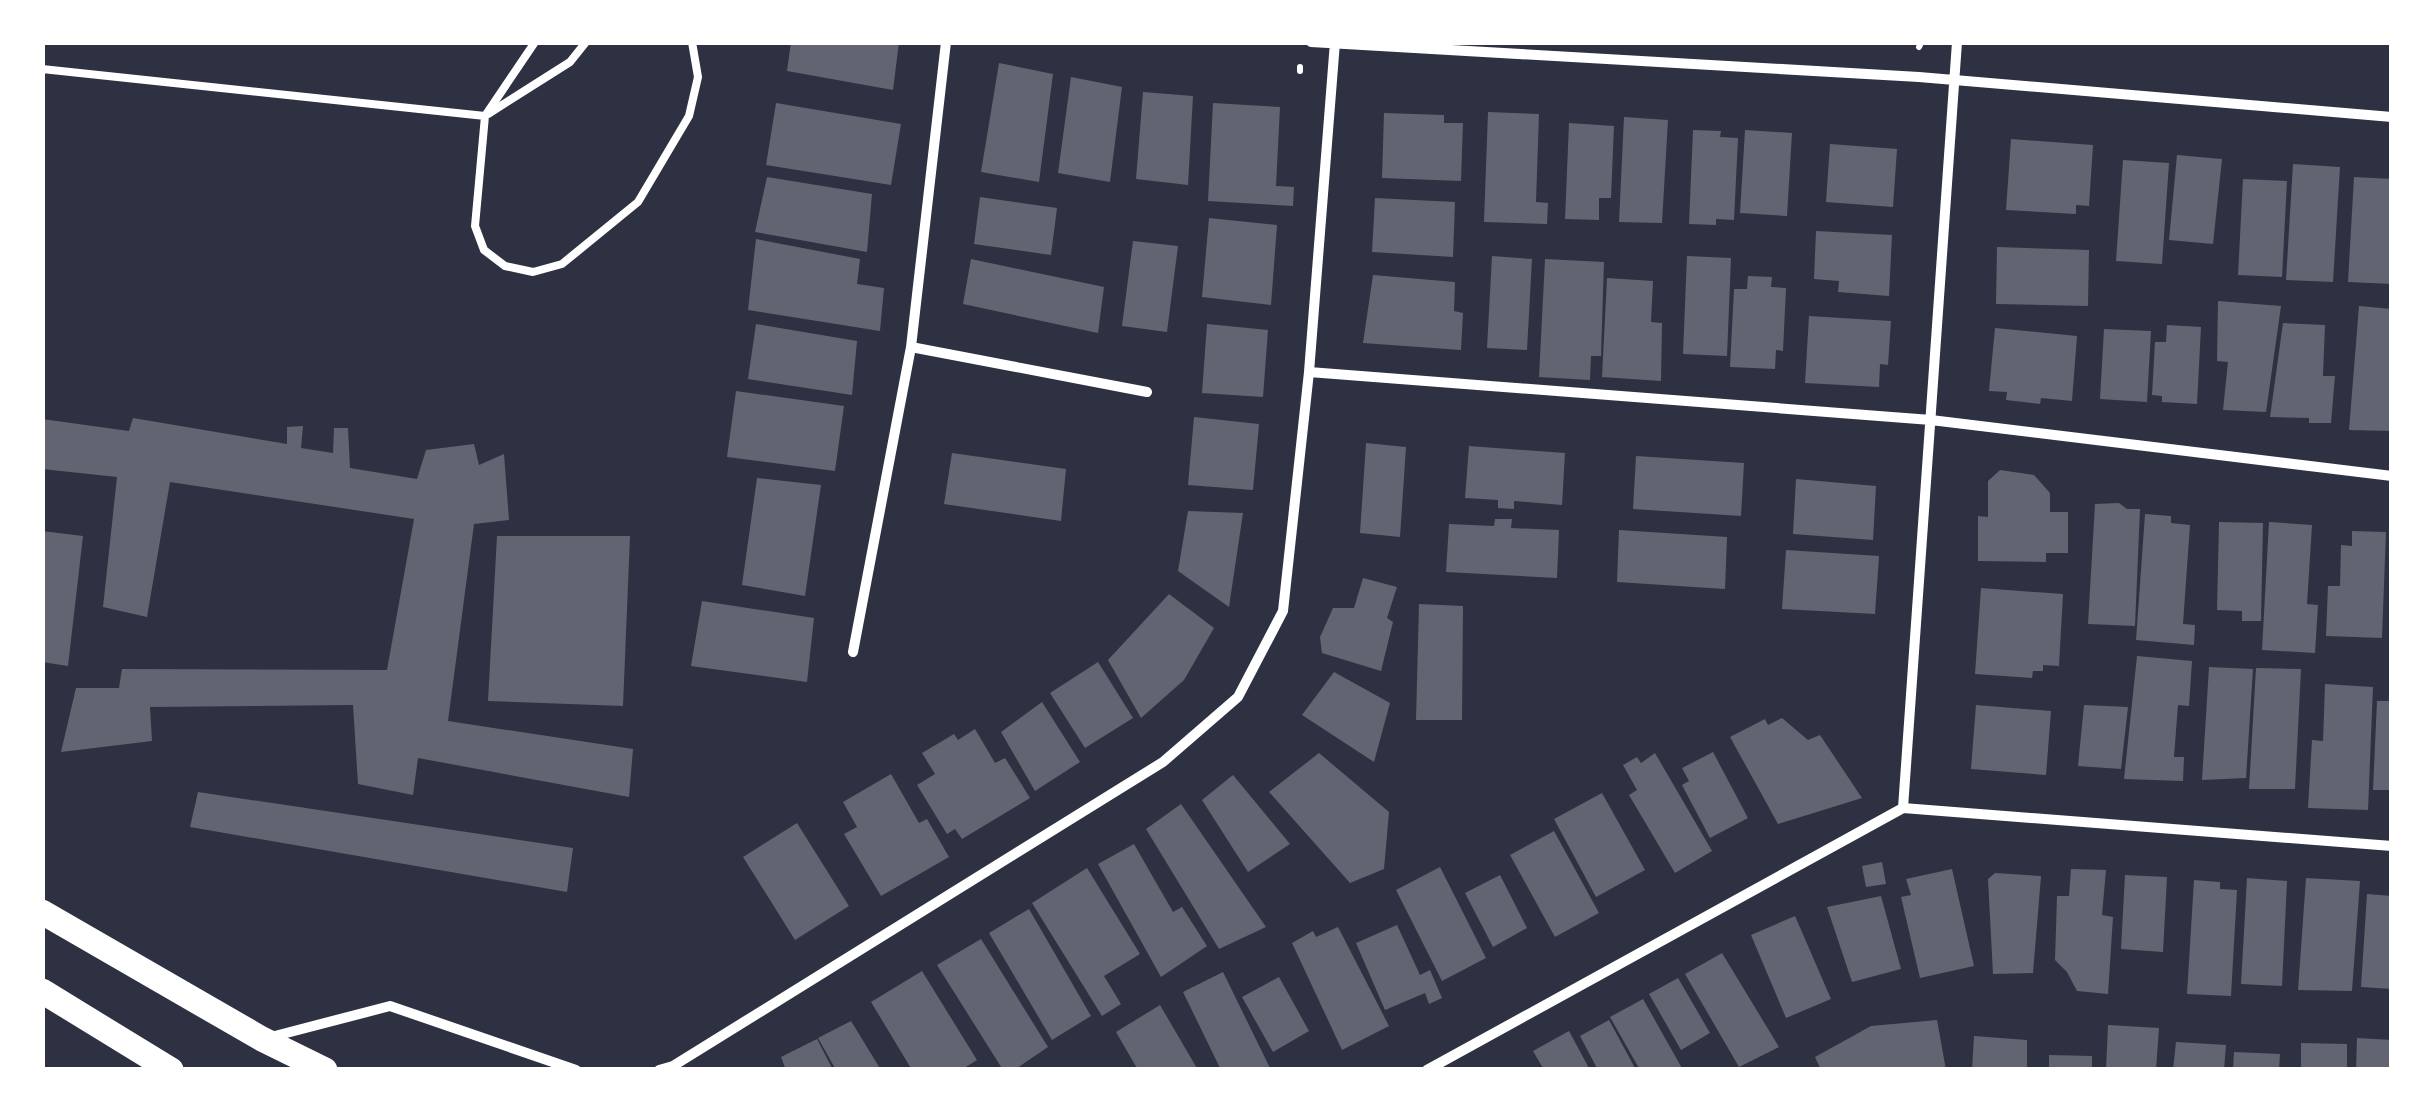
<svg xmlns="http://www.w3.org/2000/svg" width="2434" height="1112" viewBox="0 0 2434 1112" font-family="'Titillium Web',sans-serif">
<style>
.building{fill:#626471}
.lines{fill:none;stroke-linecap:round;stroke-linejoin:round}
.path{stroke:#fff;stroke-width:6}
.service{stroke:#fff;stroke-width:8}
.minor{stroke:#fff;stroke-width:10}
.primary{stroke:#fff;stroke-width:25}
</style>
<rect width="100%" height="100%" fill="#2d3142"/>
<path class="building" d="M791 42H899L893 90 787 71Z
M999 63 1053 74 1039 182 981 172Z
M1071 77 1122 87 1110 182 1058 173Z
M1143 92 1193 96 1188 185 1136 179Z
M776 103 901 124 891 185 766 165Z
M1213 103 1280 107 1276 186 1294 187 1293 206 1208 201Z
M1488 112 1539 114 1536 202 1548 203 1547 224 1484 222Z
M1384 113 1444 115V123H1463L1461 181 1382 178Z
M1624 117 1668 120 1662 223 1619 222Z
M1569 123 1614 126 1611 198H1599V220L1565 219Z
M1693 130 1721 131 1720 137 1738 138 1734 220 1716 219V225L1689 224Z
M1745 130 1792 133 1787 216 1740 213Z
M2011 139 2093 145 2089 206 2076 205V214L2006 210Z
M1830 144 1897 149 1893 207 1826 202Z
M2177 155 2222 159 2213 244 2169 240Z
M2123 160 2169 163 2162 264 2116 261Z
M2293 164 2340 167 2333 282 2286 280Z
M767 177 872 194 867 252 755 232Z
M2354 177 2392 179V284L2348 282Z
M2243 179 2287 181 2282 277 2238 275Z
M980 197 1057 208 1051 255 974 244Z
M1375 198 1455 202 1453 257 1372 252Z
M1209 218 1277 225 1271 305 1202 297Z
M1816 231 1892 235 1889 296 1838 292 1839 281 1814 279Z
M756 239 860 259 857 284 884 288 880 331 748 310Z
M1133 241 1178 246 1167 332 1122 326Z
M1997 247 2089 250 2088 306 1996 304Z
M1492 256 1532 259 1527 350 1487 348Z
M1687 256 1731 258 1727 356 1683 354Z
M971 259 1104 287 1098 333 963 304Z
M1545 259 1604 262 1601 356H1591L1590 380 1539 377Z
M1373 275 1455 282 1454 311 1463 313 1461 350 1363 343Z
M1748 276 1772 277 1771 287 1786 288 1783 351 1776 350 1775 369 1730 367 1734 289H1747Z
M1607 278 1653 281 1651 322 1662 323 1661 381 1602 377Z
M2218 301 2281 306 2266 412 2223 410 2228 362 2217 361Z
M2359 306 2392 309V431L2349 430Z
M1809 316 1891 321 1888 365 1880 364 1879 387 1805 383Z
M2283 323 2325 325 2323 376H2335L2331 423H2309V418L2270 417Z
M756 324 857 341 852 395 748 379Z
M1207 324 1268 330 1263 397 1202 393Z
M2167 325 2201 327 2197 404 2162 402V396L2152 395 2155 342H2166Z
M1995 328 2077 336 2072 401 2041 398 2040 404 2006 400 2007 392 1989 391Z
M2104 329 2151 331 2147 402 2100 399Z
M736 391 844 406 835 471 727 457Z
M1194 417 1259 424 1253 490 1188 485Z
M133 418 287 444V427L303 426 301 448 333 453 334 428H348L350 468 417 479 426 450 474 444 479 465 504 454 509 520 474 524 448 721 633 749 629 797 418 758 413 795 358 784 353 705 150 707 152 741 61 752 76 688H119L122 669 387 670 414 519 170 482 147 617 103 607 117 477 42 469V419L129 431Z
M1366 443 1406 447 1400 537 1360 533Z
M1469 446 1565 453 1562 505 1514 501V509L1498 508V500L1465 498Z
M952 453 1066 469 1061 521 944 504Z
M1636 456 1744 463 1741 516 1633 509Z
M2000 470 2034 475 2050 493V512H2068V553H2046V562L1978 561V516L1988 517V481Z
M757 478 821 485 805 596 742 585Z
M1796 479 1876 486 1873 540 1793 534Z
M2119 503 2127 509H2140L2135 626 2088 624 2095 504Z
M1188 511 1243 513 1229 607 1178 571Z
M2145 514 2171 516V523L2190 525 2183 624 2195 625 2194 645 2136 640Z
M1495 519H1512L1511 528 1559 530 1557 578 1446 572 1449 524 1494 526Z
M2219 522 2263 523 2261 621H2242V611L2217 610Z
M2269 522 2312 525 2307 604 2318 605 2315 653 2262 650Z
M1619 530 1727 537 1725 589 1617 582Z
M42 531 83 536 68 666 42 662Z
M2352 531 2386 532 2382 638 2326 636 2328 586H2340L2341 545 2352 546Z
M497 536H630L623 706 488 701Z
M1786 550 1879 556 1875 614 1782 609Z
M1363 578 1397 587 1387 618 1393 622 1381 671 1322 653 1320 637 1333 608H1354Z
M1981 588 2063 594 2059 666 2043 665V671H2033L2032 678 1975 674Z
M1169 594 1214 628 1184 680 1141 718 1108 660Z
M702 601 814 618 807 682 691 666Z
M1419 604 1463 606 1462 720H1416Z
M2137 656 2192 661 2189 706 2178 705 2174 757H2184L2183 781 2124 779Z
M1098 662 1133 718 1085 748 1050 693Z
M2209 667 2253 669 2246 778 2202 780Z
M2256 668 2301 669 2295 789H2249Z
M1334 672 1390 703 1374 762 1302 715Z
M2325 684 2373 687 2368 810 2308 808 2312 740 2323 741Z
M2377 701H2392V790H2373Z
M1042 702 1080 762 1035 791 1001 732Z
M1976 705 2051 711 2046 775 1971 769Z
M2084 705 2128 707 2121 769 2078 766Z
M1782 718 1808 740 1820 735 1862 798 1778 824 1730 737 1765 719 1768 725Z
M975 729 995 763 1005 758 1030 798 962 839 955 829 947 834 917 785 935 774 922 753 954 734 958 740Z
M1713 752 1748 818 1710 838 1682 785 1689 781 1682 768Z
M1319 753 1389 812 1384 869 1350 883 1269 792Z
M1655 753 1712 851 1675 873 1629 795 1637 790 1623 765 1637 757 1641 763Z
M891 774 919 823 927 819 949 857 881 896 844 834 857 827 843 802Z
M1233 775 1290 844 1248 872 1202 800Z
M198 792 573 848 567 892 190 827Z
M1602 793 1645 870 1596 897 1554 819Z
M1181 804 1266 927 1219 949 1146 829Z
M797 823 849 906 795 940 743 857Z
M1554 831 1599 913 1555 937 1510 855Z
M1134 844 1173 912 1182 907 1207 946 1161 977 1098 864Z
M1882 862 1886 884 1866 887 1862 866Z
M1440 867 1486 958 1442 981 1396 890Z
M1087 868 1140 954 1104 976 1121 1004 1102 1016 1032 903Z
M1952 869 1974 966 1920 978 1901 897 1911 895 1906 879Z
M2071 869 2106 870 2102 915 2113 917 2108 994 2077 991 2067 972 2055 960 2057 896H2069Z
M1995 873 2041 876 2033 973 1993 974 1988 879Z
M1500 875 1527 928 1493 947 1465 893Z
M2125 875 2167 877 2163 952 2121 949Z
M2247 878 2287 881 2282 986 2241 984Z
M2306 878 2360 881 2352 991 2298 990Z
M2194 880 2220 882V889L2237 890 2231 996 2187 994Z
M2367 894 2392 896V989L2361 987Z
M1881 896 1901 969 1852 982 1827 907Z
M1029 909 1091 1016 1052 1040 989 933Z
M1795 916 1831 999 1786 1018 1751 935Z
M1397 925 1420 975 1430 970 1442 998 1429 1004 1425 993 1385 1010 1356 943Z
M1338 927 1389 1026 1342 1050 1292 943 1313 931 1316 937Z
M981 939 1048 1047 1014 1070H1003L937 965Z
M1722 953 1779 1047 1739 1067 1685 974Z
M922 971 977 1060 961 1070H912L871 1002Z
M1223 972 1271 1070H1221L1183 992Z
M1279 977 1309 1031 1273 1052 1242 997Z
M1678 978 1710 1033 1681 1050 1649 994Z
M1643 999 1683 1070H1640L1610 1017Z
M1160 1005 1198 1070H1138L1116 1032Z
M1609 1020 1636 1070H1598L1580 1036Z
M1937 1020 1946 1070H1821L1815 1057 1871 1026Z
M851 1021 881 1070H836L818 1038Z
M2108 1025 2159 1028 2156 1070H2106Z
M1569 1031 1590 1070H1544L1533 1051Z
M1974 1036 2027 1040V1070H1972Z
M2357 1038 2392 1040V1070H2356Z
M817 1039 833 1070H786L781 1057Z
M2176 1042 2226 1045 2224 1070H2173Z
M2301 1043 2347 1044V1070H2301Z
M2234 1052 2280 1054 2279 1070H2233Z
M2049 1055 2092 1056V1070H2049Z"/>
<g class="lines">
<path class="path" d="M1919 47 1920 45
M1300 71V67"/>
<path class="service" d="M535 42 485 116 475 226 484 250 505 266 533 272 562 264 638 202 689 116 698 77 692 42
M42 69 485 116
M488 114 570 62 586 42"/>
<path class="minor" d="M1311 42 1919 77 2392 117
M911 347 1147 392
M1309 372 1931 420 2392 476
M853 652 911 347 946 42
M1903 808 1957 42
M271 1037 390 1006 576 1070
M659 1070 673 1066 1163 762 1238 697 1283 611 1309 372 1335 42
M1427 1070 1903 808 2392 846"/>
<path class="primary" d="M42 912 262 1039 325 1070
M42 991 171 1070"/>
</g>
<rect width="2434" height="1112" fill="none" stroke="#ffffff" stroke-width="90"/>
</svg>
